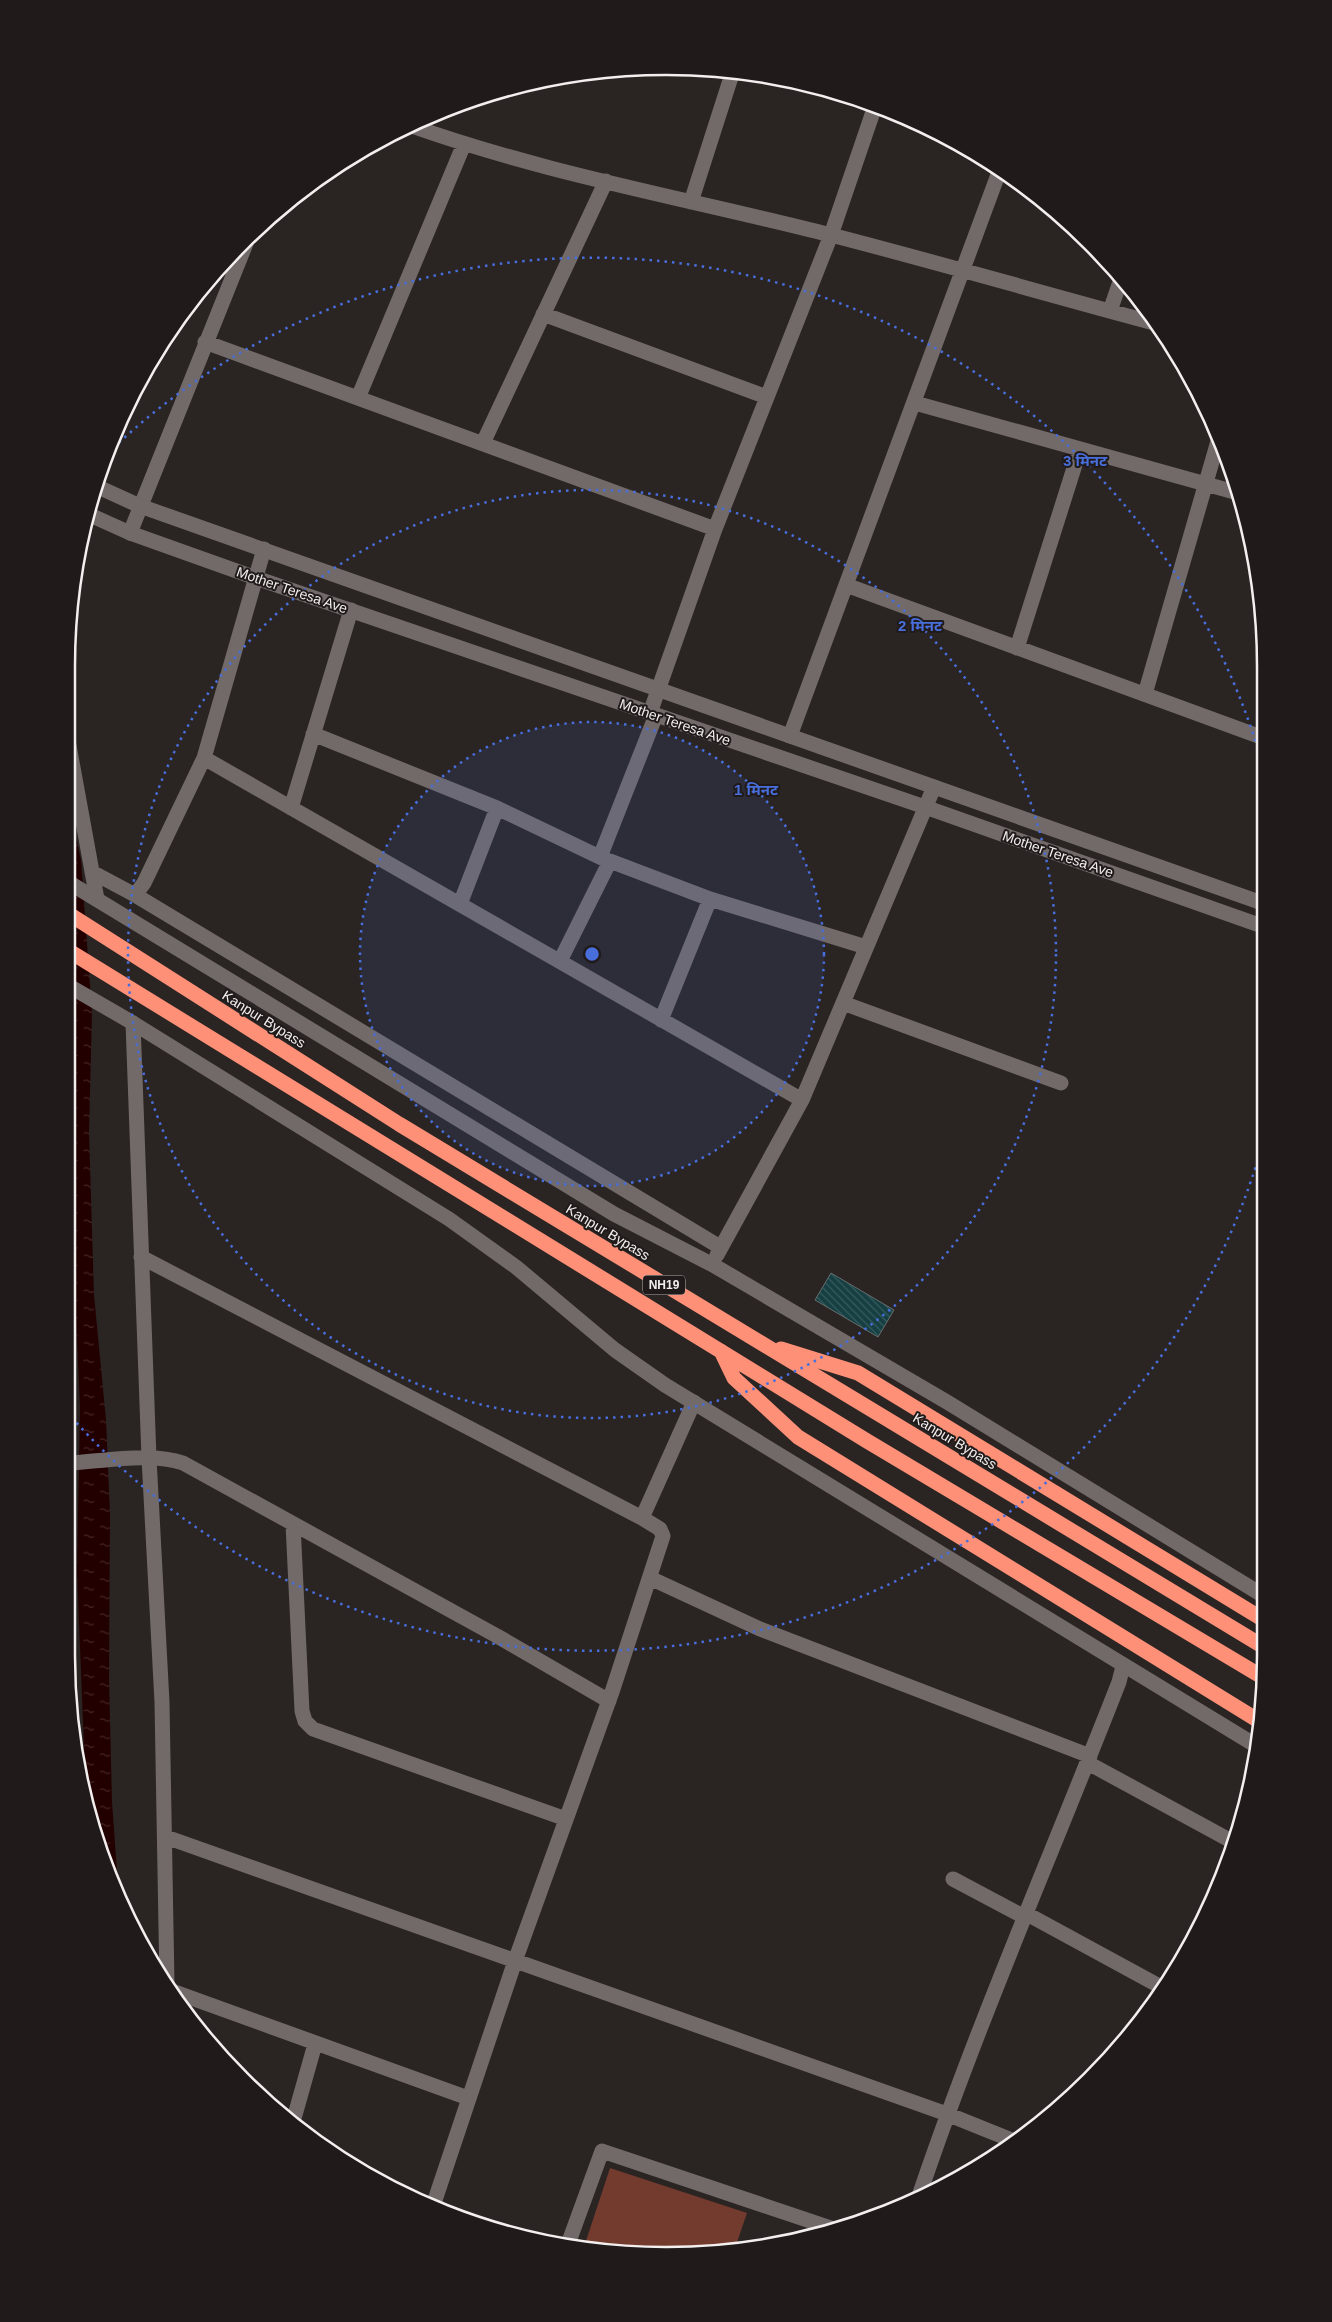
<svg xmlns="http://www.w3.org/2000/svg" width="1332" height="2322" viewBox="0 0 1332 2322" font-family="Helvetica,'Noto Sans Devanagari',sans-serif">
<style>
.green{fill:#733a2e}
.water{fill:url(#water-ripples)}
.building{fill:url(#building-back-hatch);stroke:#666d6d}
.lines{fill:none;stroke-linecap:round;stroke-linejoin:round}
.street{stroke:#716a68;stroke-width:15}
.secondary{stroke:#716a68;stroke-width:15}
.highway{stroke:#fd9077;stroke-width:15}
.ring{fill:none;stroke:#486edc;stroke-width:2.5;stroke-dasharray:2.5 5}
.labels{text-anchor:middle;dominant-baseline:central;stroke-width:4;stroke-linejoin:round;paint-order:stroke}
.shield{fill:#201b1a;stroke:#b4afae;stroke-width:1}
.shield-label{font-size:12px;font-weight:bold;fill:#f3efee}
.street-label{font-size:14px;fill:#f3efee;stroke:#201b1a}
.rim{fill:none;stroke:#f3efee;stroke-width:2.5}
.centre{fill:#486edc;stroke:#201b1a;stroke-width:2.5}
.ring-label{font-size:15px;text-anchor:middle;font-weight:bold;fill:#486edc;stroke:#201b1a;stroke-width:4;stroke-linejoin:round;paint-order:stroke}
</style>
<defs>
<pattern id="water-ripples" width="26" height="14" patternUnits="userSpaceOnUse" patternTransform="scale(1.25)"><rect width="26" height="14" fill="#230000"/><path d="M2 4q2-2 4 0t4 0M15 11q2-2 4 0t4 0" fill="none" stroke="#432626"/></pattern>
<pattern id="building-back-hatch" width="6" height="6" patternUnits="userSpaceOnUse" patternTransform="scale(1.25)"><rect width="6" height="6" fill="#153f42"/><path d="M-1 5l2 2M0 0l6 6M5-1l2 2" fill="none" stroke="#385b5e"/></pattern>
</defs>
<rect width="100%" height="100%" fill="#2a2423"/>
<path class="green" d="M610 2168 747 2213 734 2251 705 2254 583 2250Z"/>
<path class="water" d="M68 803 81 860 92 1013 89 1132 94 1295 106 1420 110 1514 109 1679 112 1802 119 1899 98 1849 86 1797 77 1572 80 1407 69 1157Z"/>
<path class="building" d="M831 1273 894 1310 878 1337 815 1300Z"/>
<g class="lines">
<path class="street" d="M409 125C546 174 690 199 831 235 940 263 1049 295 1158 324
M691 202 733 71
M1110 311 1121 279
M543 314 767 397
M205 342 715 529
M358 398 464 144
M915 403 1238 493
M483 443 606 181
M130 533 247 241
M846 585 1261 737
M1017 648 1080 449
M1145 694 1218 441
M650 713 715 529 831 235 875 106
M313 734 497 808 460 904
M790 736 999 172
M68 740 97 899
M204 758 802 1100
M291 808 351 610
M497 808 608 861
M600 857 656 715
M92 872 135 895 720 1247
M135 895 144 883 204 758 264 549
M560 961 610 861 710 899
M843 1003 1061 1083
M661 1020 710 899 866 947
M133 1023 149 1458 162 1702 167 1984
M717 1255 802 1100 934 787
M141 1257 642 1518 660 1529 663 1536 612 1692 515 1961 433 2206
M70 1463C104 1461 152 1452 183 1463L497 1636 609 1701
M642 1518 694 1402
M293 1524 302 1711 305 1721 313 1729 566 1819
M650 1578 760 1629 1090 1756
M1088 1763 1235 1843
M166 1837 947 2114 1014 2141
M953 1879 1019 1914H1027L1163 1988
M172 1991 468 2098
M293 2122 315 2044
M918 2199C977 2024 1052 1854 1119 1682L1123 1666
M567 2247 602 2151 834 2229"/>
<path class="secondary" d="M96 486 140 506 1262 903
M90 515 130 533 256 578 925 807 1262 926
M68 882 614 1214 713 1265 947 1402 1264 1596
M69 986 133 1023 449 1219 516 1267 615 1350 665 1385 1255 1745"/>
<path class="highway" d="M69 914 399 1124 1264 1647
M69 951 867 1441 1264 1678
M781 1349 858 1373 1264 1620
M721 1351 734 1378 798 1437 1259 1721"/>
</g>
<circle cx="592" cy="954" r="232" fill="#486edc" fill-opacity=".12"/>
<g class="ring">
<circle cx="592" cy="954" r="232"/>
<circle cx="592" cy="954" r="464"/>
<path d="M1262 1146A697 697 0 0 1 74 1420M108 453A697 697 0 0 1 1260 756"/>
</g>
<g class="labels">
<rect class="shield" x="643" y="1275.5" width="42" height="19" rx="4"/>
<g class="shield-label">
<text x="664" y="1285">NH19</text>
</g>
<g class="street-label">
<text transform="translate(292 590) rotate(19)">Mother Teresa Ave</text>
<text transform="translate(675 722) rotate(19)">Mother Teresa Ave</text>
<text transform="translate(1058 854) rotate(19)">Mother Teresa Ave</text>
<text transform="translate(264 1019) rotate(32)">Kanpur Bypass</text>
<text transform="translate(608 1232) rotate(31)">Kanpur Bypass</text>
<text transform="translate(955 1441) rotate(31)">Kanpur Bypass</text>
</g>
</g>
<path d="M0 0H1332V2322H0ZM666 75H666A591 591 0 0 1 1257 666V1656A591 591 0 0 1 666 2247H666A591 591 0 0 1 75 1656V666A591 591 0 0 1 666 75Z" fill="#201b1a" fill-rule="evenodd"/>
<path class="rim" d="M666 75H666A591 591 0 0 1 1257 666V1656A591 591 0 0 1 666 2247H666A591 591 0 0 1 75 1656V666A591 591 0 0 1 666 75Z"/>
<circle cx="592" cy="954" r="8" class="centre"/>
<g class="ring-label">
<text x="1085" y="466">3 मिनट</text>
<text x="920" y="631">2 मिनट</text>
<text x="756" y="795">1 मिनट</text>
</g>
</svg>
